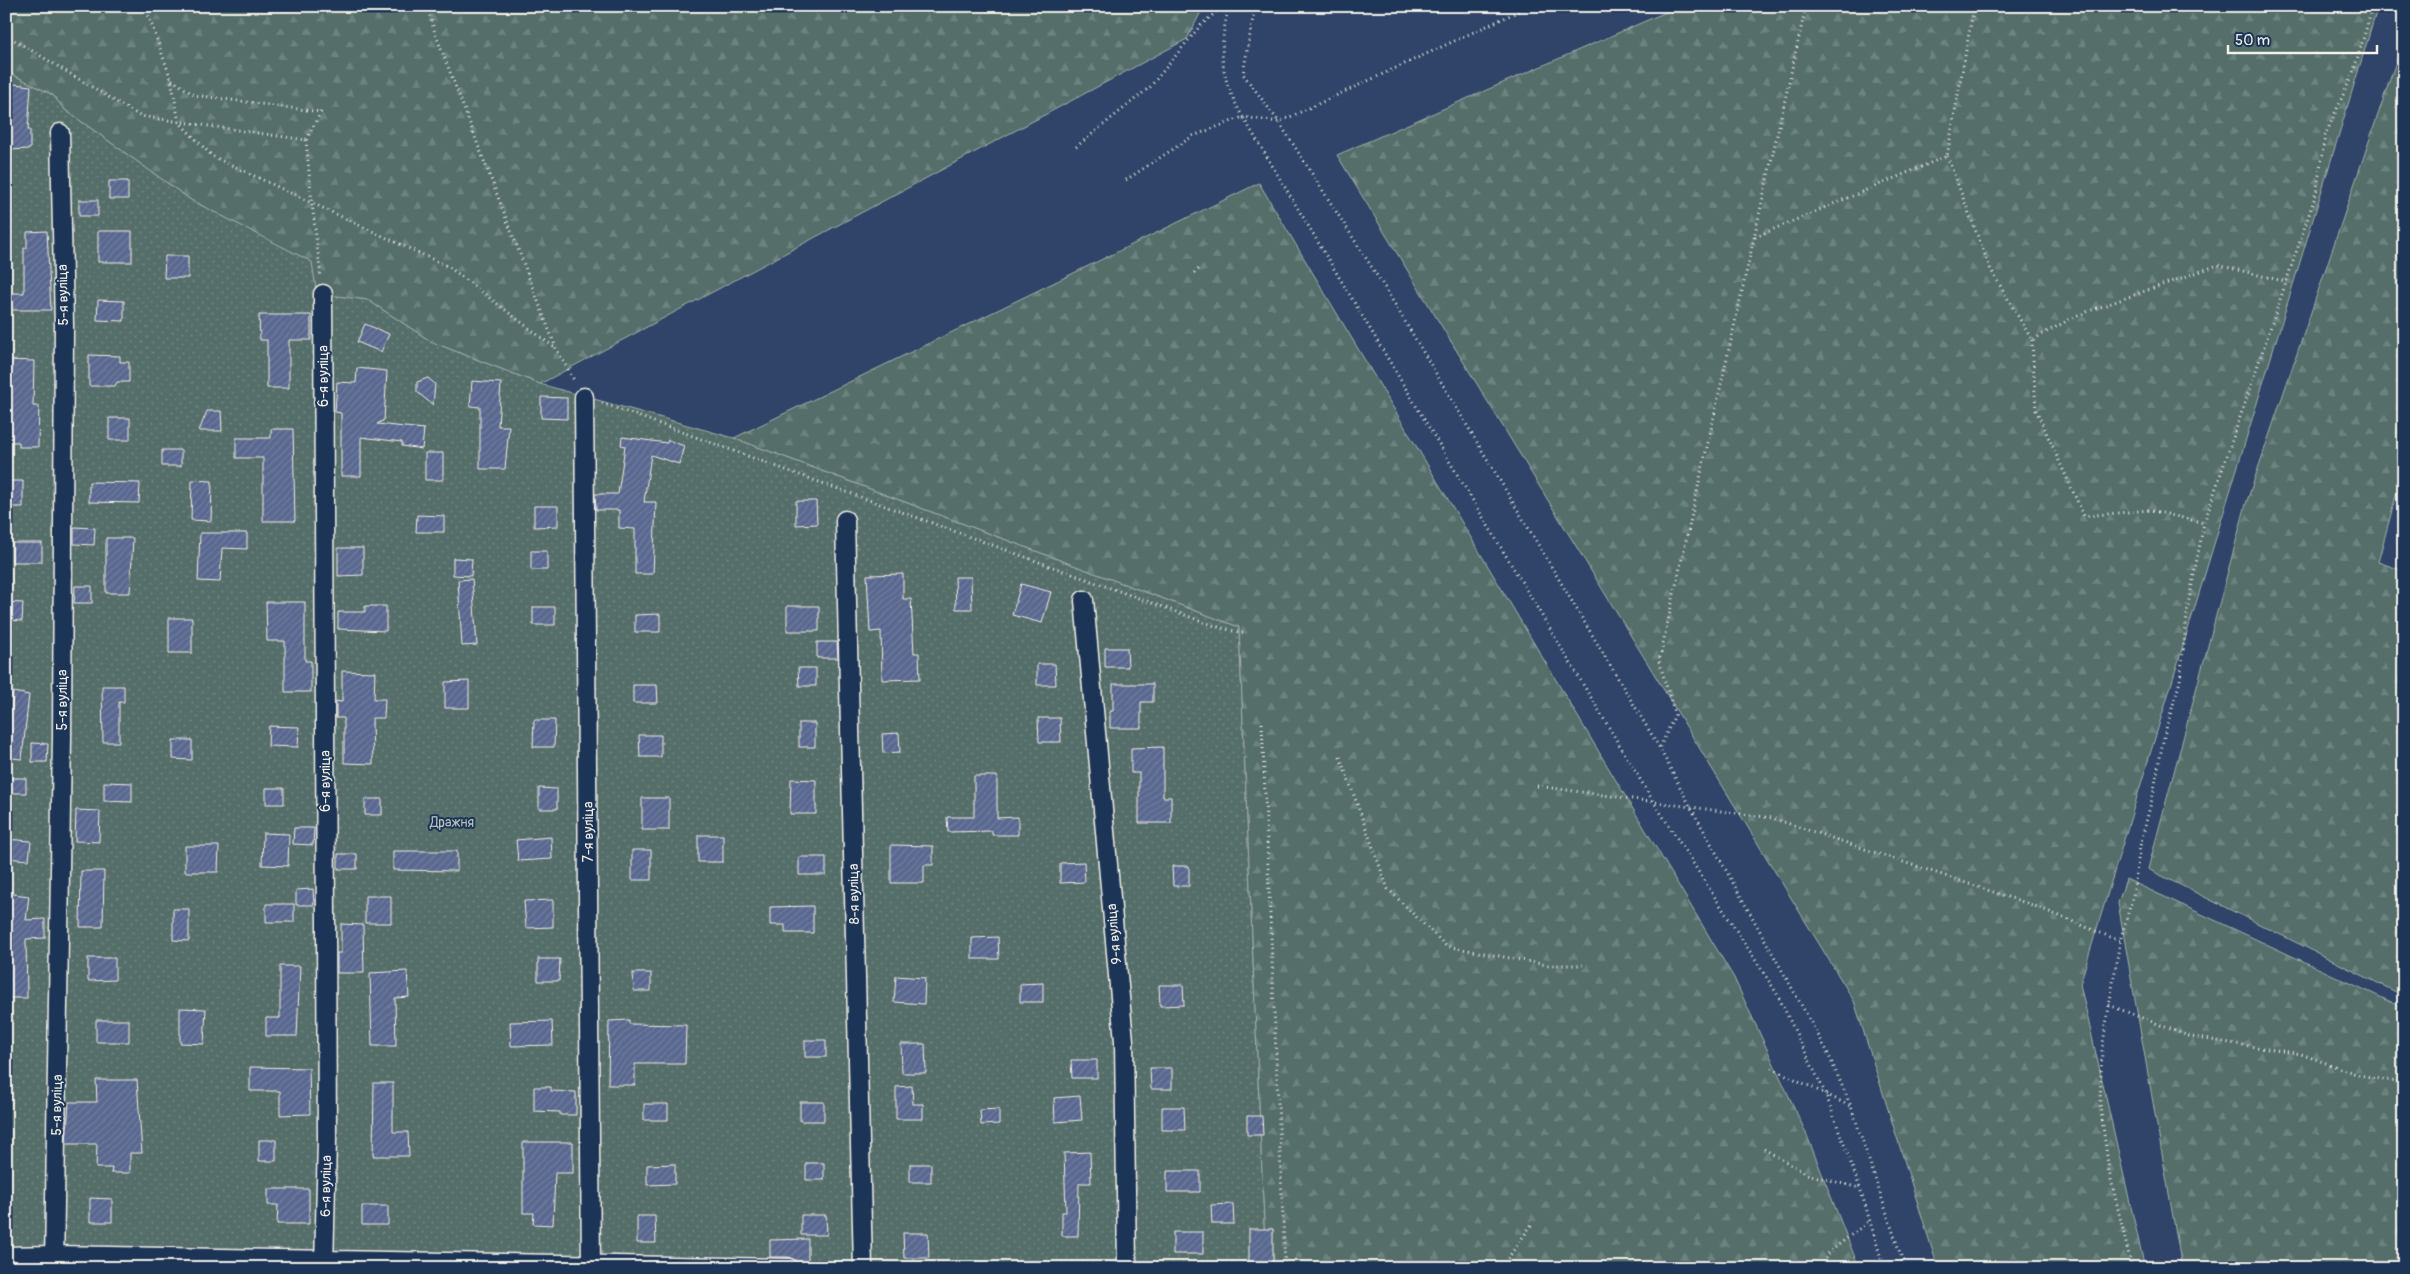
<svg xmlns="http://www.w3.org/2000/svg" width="2410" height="1274" viewBox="0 0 2410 1274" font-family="Pangolin,sans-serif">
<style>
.green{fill:url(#green-dots);stroke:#a4b0aa}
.forest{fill:url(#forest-firs);stroke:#a4b0aa}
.building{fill:url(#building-hatch);stroke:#f4f1e8}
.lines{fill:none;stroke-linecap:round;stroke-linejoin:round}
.minor-casing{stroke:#f4f1e8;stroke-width:21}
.path{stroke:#f4f1e8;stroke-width:3;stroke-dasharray:1 4;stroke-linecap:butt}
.minor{stroke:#1d3557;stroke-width:18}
.labels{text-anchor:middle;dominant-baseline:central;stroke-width:4;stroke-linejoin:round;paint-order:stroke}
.street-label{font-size:14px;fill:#f4f1e8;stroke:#1d3557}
.park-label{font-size:14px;fill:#bcc3bc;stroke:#1d3557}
</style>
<defs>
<pattern id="green-dots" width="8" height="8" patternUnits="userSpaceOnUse" patternTransform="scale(1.25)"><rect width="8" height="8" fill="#556e6b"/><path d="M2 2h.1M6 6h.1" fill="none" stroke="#6e8380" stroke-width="1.8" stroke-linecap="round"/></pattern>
<pattern id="forest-firs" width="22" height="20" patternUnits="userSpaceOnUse" patternTransform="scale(1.25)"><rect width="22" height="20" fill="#556e6b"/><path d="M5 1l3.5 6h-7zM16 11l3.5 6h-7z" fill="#6e8380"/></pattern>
<pattern id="building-hatch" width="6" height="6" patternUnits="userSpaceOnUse" patternTransform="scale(1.25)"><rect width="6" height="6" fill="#59678f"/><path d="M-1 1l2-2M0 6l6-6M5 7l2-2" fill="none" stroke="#717d9f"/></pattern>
</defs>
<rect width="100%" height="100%" fill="#2f4468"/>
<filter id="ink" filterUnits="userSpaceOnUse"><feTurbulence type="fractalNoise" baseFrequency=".02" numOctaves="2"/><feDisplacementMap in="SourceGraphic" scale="10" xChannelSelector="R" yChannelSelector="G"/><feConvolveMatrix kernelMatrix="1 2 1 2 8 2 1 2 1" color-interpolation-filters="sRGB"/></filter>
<g filter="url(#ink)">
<path class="green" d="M6 71 53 95 64 109 191 200 313 262 316 289 323 294 368 300 432 342 540 384 734 438 1239 627 1266 1268H6Z"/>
<path class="forest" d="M6 6H1204L1187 39 540 384 432 342 368 300 323 294 316 289 312 262 191 200 64 109 53 95 6 71Z
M1680 6H2378L2080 984 2145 1268H1938L1854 1001 1337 155Z
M2404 38V466L2378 562 2404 571V996L2148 869 2246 504Z
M1259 183 1734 978 1806 1133 1859 1268H1266L1239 627 734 438Z
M2126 879 2404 1008V1268H2182L2118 903Z"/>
<path class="building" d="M6 83 31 86 28 130H30V149L10 150 11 104H6Z
M109 181H128V199H109Z
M79 200H98V216H79Z
M47 231 51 310H6V293H24V248H27V232Z
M98 231H132V262H98Z
M165 256H188V278H164Z
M98 300 124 301V321L97 320Z
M259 315H311V340H289V388H267V340H260Z
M365 324 389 334 381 352 357 342Z
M89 355 120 356V362H129V382H117L115 386H89Z
M6 360 34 361 33 406H39L38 447H19V442H6Z
M357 368 387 371 384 420 377 424 424 429 422 449 402 446V442L361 437V476H341V413L335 412 337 382 356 383Z
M428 378 435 384 433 405 417 392V382Z
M472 381 501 383 498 426H509L505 469H480V407L470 406Z
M541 397 567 398V419L541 418Z
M207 411H221L222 431H199Z
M109 418H130V440H109Z
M271 429H293L295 521H263V458H236V438H271Z
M622 437 667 443 668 440 684 446 679 464 651 455 644 502H656L653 574H635V529L619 528V510H596L595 494H618L625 446 621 445Z
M162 450H181V466H162Z
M425 453H443V480H425Z
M192 480 212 481 211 521 191 520Z
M6 481H23V507H6Z
M89 482 140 483 139 503 89 502Z
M796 501H816L817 524 796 525Z
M534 506H558V526L534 527Z
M417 515 444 516V532H416Z
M74 527 95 528 94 545 74 544Z
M200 533H247V549L222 548 220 582 198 581Z
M106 538H133L130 593H106Z
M12 543H42V562H12Z
M338 548H363V575L338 576Z
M531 551H547V570H531Z
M453 558 472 559 471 576 453 575Z
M903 574V599H911L914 653H919L920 679 882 680 881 631 870 632 867 575Z
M955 577H971L972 609H956Z
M472 579 477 645 462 646 458 580Z
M1021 584 1051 592 1042 623 1012 615Z
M75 586H92V603H74Z
M6 602 23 603 22 621 6 620Z
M266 602H305V661H311V692H285V641H267Z
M365 606H386V631L338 629V612H365Z
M787 606H819V631H787Z
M533 607H555V625H533Z
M660 614V632H635V615Z
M169 618H192V653H169Z
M817 642H837L838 658H817Z
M1105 648H1127L1128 667H1105Z
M1037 664H1055L1056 685H1037Z
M798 668H816V686H799Z
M342 671 375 672 374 699H385L384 718H372L373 764 344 763V718H336V701L342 702Z
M469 681V708H445V682Z
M1113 684H1153V702H1141V728H1110V711H1113Z
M633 685H657L658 703H633Z
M102 686H124V702H119V742H103Z
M13 692 29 695 22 759 12 758 11 715Z
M1038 718H1060L1061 742H1039Z
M534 720H555L554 747H533Z
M799 723H815V747H799Z
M269 726 299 727 298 747 268 746Z
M899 733 900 752 883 753 882 734Z
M639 735H661V757H640Z
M173 740H192V760L173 759Z
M32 743 48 744 47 762H32Z
M1163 747V797H1171V823H1139V773H1131V748Z
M974 776H997V818L1018 817V835H992V831L948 832 947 817H974Z
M6 778H26V793H6Z
M791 779 816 780V814H790Z
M104 782 132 783V802L104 801Z
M266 788H284V804H266Z
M539 788 557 789V809H539Z
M642 798H669V830H642Z
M365 799H382V815H365Z
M76 810 100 811 99 842 75 841Z
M294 828H314L313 845 293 844Z
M263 833 289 834 288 866 262 865Z
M698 835H723V862H698Z
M551 837 552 859 518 861 516 840Z
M6 839 31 841 29 860 6 858Z
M891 845 933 846V865H924V883H891Z
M185 846H219L218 872H185Z
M632 850H651V880H632Z
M393 851H457V871L393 870Z
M338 854H357V869H338Z
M799 857H826V875H799Z
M1084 862 1085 882 1060 883V863Z
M1172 866H1189V886H1173Z
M81 871H104L103 927H80Z
M313 889 314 905H296V890Z
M6 893 29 896 26 920 45 919V938L26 939 27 998H6Z
M365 896H391V923H365Z
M553 900V927L526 928 524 901Z
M266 904H294V922H266Z
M813 906V933H785V925H770V907Z
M173 909H189V941L173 940Z
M341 924 363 925 364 973H337V953H341Z
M998 937 999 959H972V938Z
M88 958H115V980L88 981Z
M538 959H560L559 981H538Z
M280 966H300L297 1036H266V1018H280Z
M407 971 409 997 395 998 396 1046H372L370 973Z
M633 973H651V991H634Z
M896 976 925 978 924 1004 894 1002Z
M1043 983V1002H1020V984Z
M1159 985H1183L1184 1005 1160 1006Z
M180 1008 206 1009 204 1044 180 1043Z
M96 1020H129V1042H96Z
M629 1020V1024L686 1025 685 1064H635V1085H608L609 1021Z
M552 1021 553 1045 511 1046 510 1022Z
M805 1040H826V1057H805Z
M901 1044H925L926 1073H902Z
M1071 1060H1097V1078H1072Z
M250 1067 309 1068 310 1114 280 1115V1091H250Z
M1150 1068H1172V1089H1151Z
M96 1080H137L142 1153H130V1173H111L112 1168H96L97 1144H66L69 1102H97Z
M374 1083H393V1132H408L409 1156H373Z
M912 1086 913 1104H923V1119H896V1087Z
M534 1087H551V1091L576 1092V1115H560V1112L534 1111Z
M1080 1096 1082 1120 1055 1122 1054 1098Z
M800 1102H824V1121H800Z
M644 1104H668V1120H644Z
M1162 1107H1184L1185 1130H1162Z
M999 1109V1124L981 1125 980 1110Z
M1247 1116H1262L1263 1135H1247Z
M259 1140H276V1161H259Z
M523 1142H573V1173H555L553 1225 533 1224 534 1213H523Z
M1090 1152 1091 1183H1079L1078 1236H1062V1212H1066L1064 1153Z
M806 1163H824V1180H806Z
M675 1164V1184L647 1185V1165Z
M910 1164H931V1182H910Z
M1167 1171H1200V1192H1167Z
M268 1189H309V1224H277L278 1205H268Z
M90 1198 112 1199V1222H90Z
M1233 1204 1234 1224H1212L1211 1205Z
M362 1206H388V1225H362Z
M801 1215H826L827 1235H801Z
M637 1216H655L656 1243H637Z
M1249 1229H1273V1268H1249Z
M1173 1232H1203V1254H1173Z
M903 1233H928L929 1258H904Z
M808 1239V1262H797L789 1257H770V1240Z"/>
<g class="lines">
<defs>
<path id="minor" d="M323 294 327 1139 324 1268
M584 397 591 1268
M845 520 863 1268
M1084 600 1124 1041 1127 1268
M6 1256 54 1255 789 1268
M54 1268 62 737 64 326 60 133"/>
</defs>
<use href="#minor" class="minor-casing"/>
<path class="path" d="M145 6 171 79 179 122 212 156 312 203 321 278
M427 6 435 33 556 348 575 382
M1229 6C1218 51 1219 76 1243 117L1279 122 1530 6
M1255 6 1243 74 1279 122 1385 288 1659 747 1690 806 1826 1049 1851 1106 1905 1268
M6 35 140 116 306 140 321 112 194 95 171 79
M306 140 312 203 449 267 555 348
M1076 147 1150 87 1200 26 1223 6
M1947 156 1990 268 2032 340 2078 315 2218 265 2287 282
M1126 180 1193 136 1243 117 1653 801 1776 992 1826 1095 1860 1188 1884 1268
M1755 237 1947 156 1974 6
M1194 273 1201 267
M2032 340 2036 410 2084 516 2150 510 2204 523
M602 403 1215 626 1246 634
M1262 723 1285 1268
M1660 747 1675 715 1659 661 1806 6
M1340 757 1388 889 1446 946 1547 965H1583
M1537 786 1772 818 2035 906 2120 941
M2109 1005 2191 1037 2301 1054 2359 1075 2404 1083
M1772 1068 1850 1106
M1764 1149 1807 1174 1859 1188
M1505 1268 1506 1261 1532 1224
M1822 1268 1827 1254 1869 1221
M2132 1268 2109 1171 2100 1104 2102 1049 2120 941 2133 896 2140 846 2153 795 2164 736 2180 681 2188 605 2204 523 2316 194 2325 136 2354 70 2373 6"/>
<use href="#minor" class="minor"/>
</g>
</g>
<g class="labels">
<g class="street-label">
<text transform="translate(63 295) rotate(-91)">5-я вуліца</text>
<text transform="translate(323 376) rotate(-90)">6-я вуліца</text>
<text transform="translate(62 700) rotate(-90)">5-я вуліца</text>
<text transform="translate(325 781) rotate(-90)">6-я вуліца</text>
<text transform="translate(588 832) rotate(-90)">7-я вуліца</text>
<text transform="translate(854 894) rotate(-91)">8-я вуліца</text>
<text transform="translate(1114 934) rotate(-95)">9-я вуліца</text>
<text transform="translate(57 1105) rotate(-89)">5-я вуліца</text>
<text transform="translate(326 1186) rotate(-89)">6-я вуліца</text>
</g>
<g class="park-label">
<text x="452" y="822">Дражня</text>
</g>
</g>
<rect width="2410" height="1274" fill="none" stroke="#1d3557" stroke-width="25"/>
<rect x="12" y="12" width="2385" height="1249" fill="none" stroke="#f4f1e8" stroke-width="2" filter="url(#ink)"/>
<path d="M2228 45v8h149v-8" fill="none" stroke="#f4f1e8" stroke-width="2.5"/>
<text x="2235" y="45" font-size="15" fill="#f4f1e8" stroke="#1d3557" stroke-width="4" paint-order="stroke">50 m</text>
</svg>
